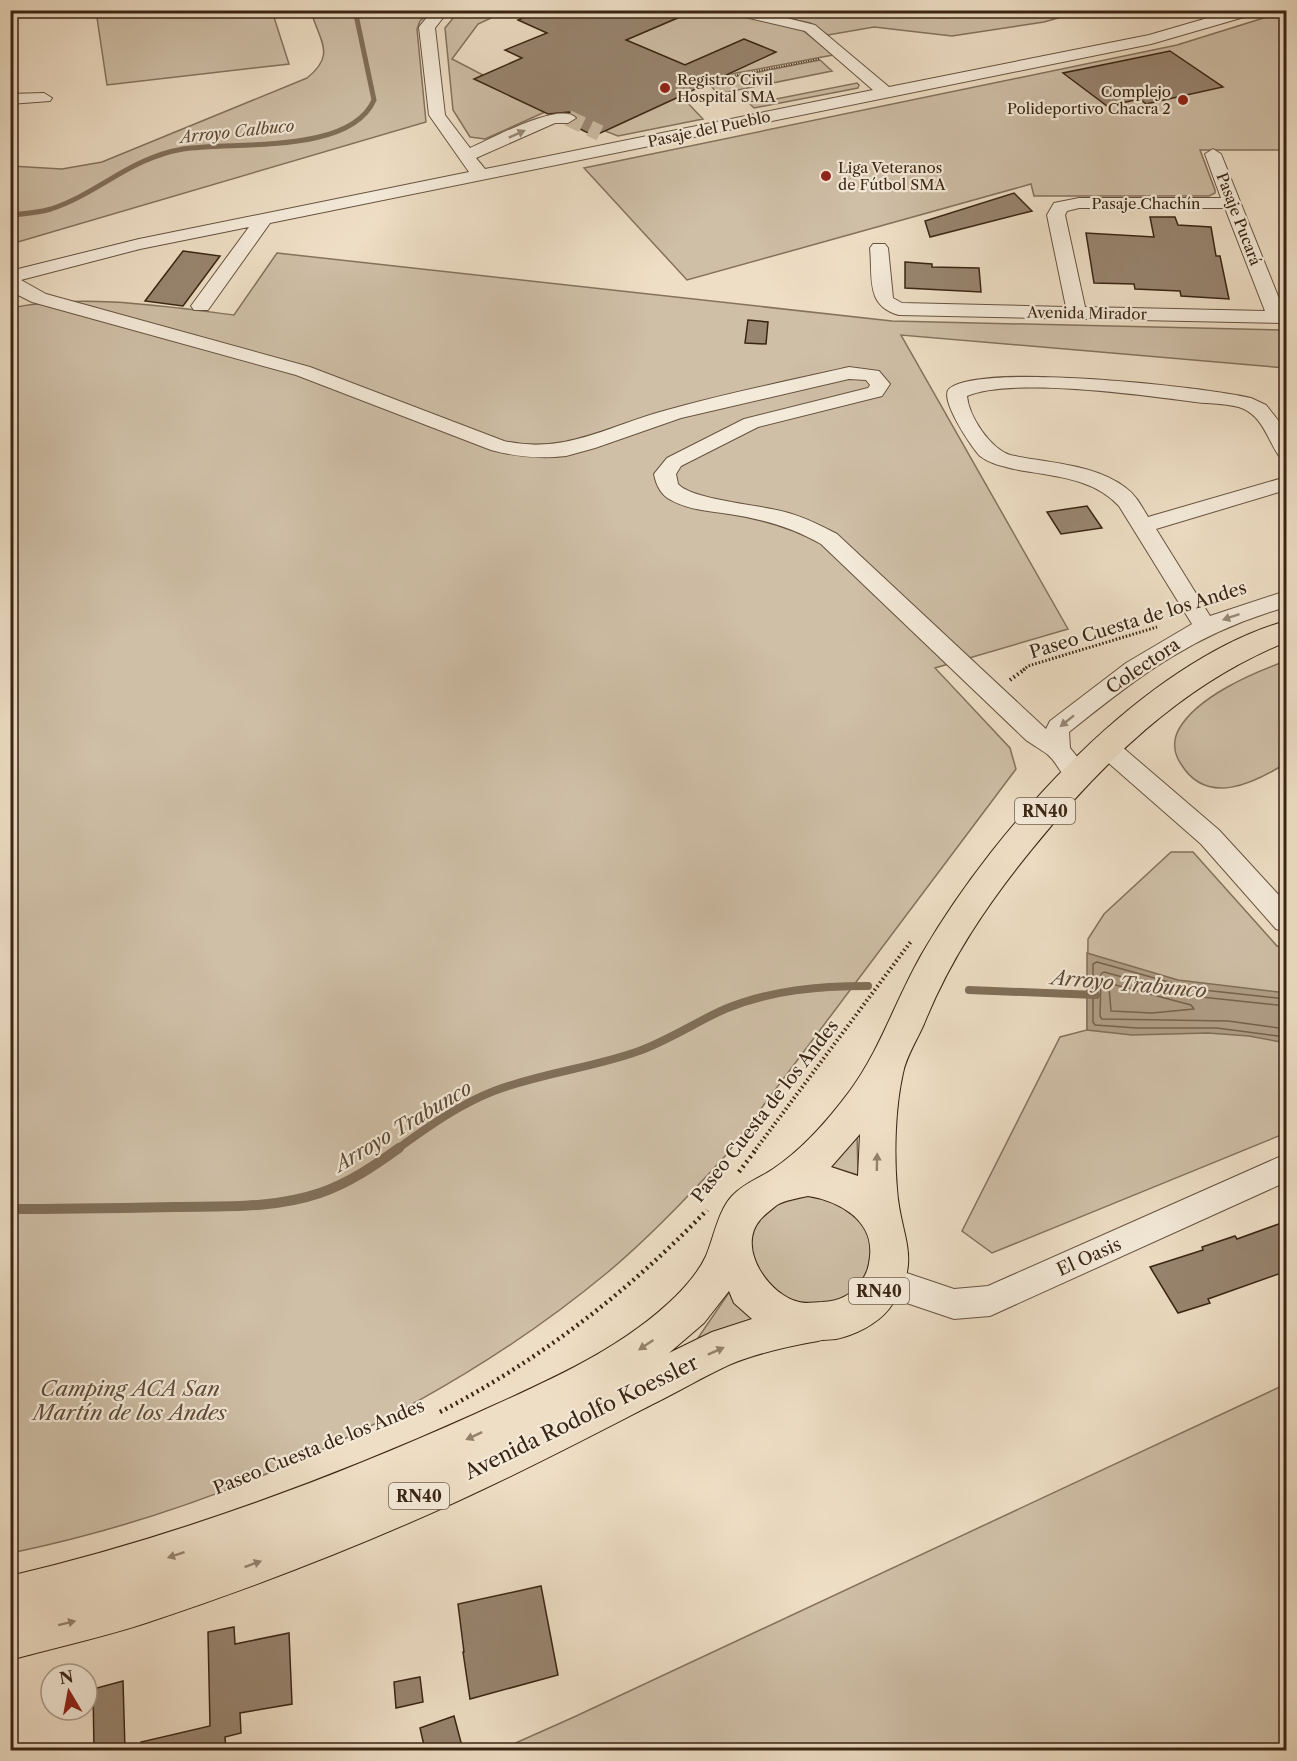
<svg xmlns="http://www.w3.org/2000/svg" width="1297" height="1761" viewBox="0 0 1297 1761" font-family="'Libre Caslon Text',serif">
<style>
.green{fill:#cfbfa7;stroke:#84725d;stroke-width:1.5}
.water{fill:#b19f88;stroke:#816e59;stroke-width:1.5}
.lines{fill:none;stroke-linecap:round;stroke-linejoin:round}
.shore{stroke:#76624e;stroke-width:1.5}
.stream-far2{stroke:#816e59;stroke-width:5}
.stream-far1{stroke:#816e59;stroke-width:8}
.stream{stroke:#816e59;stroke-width:10}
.building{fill:#988570;stroke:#3a2513;stroke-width:1.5}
.minor-tunnel{stroke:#cab9a1;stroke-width:16;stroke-dasharray:16 8;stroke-linecap:butt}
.minor-casing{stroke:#675340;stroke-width:2}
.major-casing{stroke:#3a2513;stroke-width:2}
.path-far3{stroke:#3a2513;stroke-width:2;stroke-dasharray:1 1.5;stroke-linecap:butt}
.path-far2{stroke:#3a2513;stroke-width:3;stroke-dasharray:1.5 2;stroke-linecap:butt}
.path-far1{stroke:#3a2513;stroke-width:4;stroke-dasharray:1.5 3;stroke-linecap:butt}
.path{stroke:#3a2513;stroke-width:4.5;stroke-dasharray:2 4;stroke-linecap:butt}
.minor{fill:#f4ead9;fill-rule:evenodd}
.major{fill:#eedec5;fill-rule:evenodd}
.oneway{fill:#978876}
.oneway2{fill:#94826c}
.poi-dot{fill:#8f2418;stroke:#f4ead9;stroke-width:2}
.labels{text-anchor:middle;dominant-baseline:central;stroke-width:4.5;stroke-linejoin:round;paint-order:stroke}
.far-poi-label{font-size:15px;fill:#3a2513;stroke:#f4ead9;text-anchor:start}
.far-street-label{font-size:15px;fill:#3a2513;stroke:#f4ead9}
.far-water-label{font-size:16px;font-style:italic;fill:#5e4a36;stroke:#f4ead9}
.shield{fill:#f4ead9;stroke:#72604e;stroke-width:1.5}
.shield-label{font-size:16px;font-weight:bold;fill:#3a2513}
.street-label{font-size:18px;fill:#3a2513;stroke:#f4ead9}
.water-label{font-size:20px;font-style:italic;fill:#5e4a36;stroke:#f4ead9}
.near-park-label{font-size:21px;font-style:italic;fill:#5f4c38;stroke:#f4ead9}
.near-street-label{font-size:21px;fill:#3a2513;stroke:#f4ead9}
</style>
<rect width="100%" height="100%" fill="#eedec5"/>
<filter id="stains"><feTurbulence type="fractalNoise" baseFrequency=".00333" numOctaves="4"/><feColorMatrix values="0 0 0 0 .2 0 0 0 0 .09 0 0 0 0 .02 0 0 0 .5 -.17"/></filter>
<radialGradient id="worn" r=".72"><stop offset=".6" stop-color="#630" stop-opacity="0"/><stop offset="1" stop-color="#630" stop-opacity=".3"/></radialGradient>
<path class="green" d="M96 11H272L289 64 107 85Z
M311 11H432L420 21 417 29 426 122 11 244V166L62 169 102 162 307 78C337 54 319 41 311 11Z
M459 11H506L478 24 452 59 483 75 475 79 545 112 485 139 470 137 453 110 445 28Z
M676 11H718L800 28 833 55 726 75 775 52 744 39 685 65 626 40 685 15Z
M752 11H1083L1044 22 952 36 874 27 828 35 810 23Z
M1286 11V150H1200L1215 190V193L1209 196H1034L1031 184 687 280 584 168 1177 45Z
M820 60 832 71 718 94 711 86 728 78Z
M857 83 859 85 858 88 754 108 750 104Z
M681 96 703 119 618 136 605 131Z
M277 253 892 321 1286 330V368L901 335 1068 629 935 668 1010 748 1016 769 727 1154C689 1196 651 1236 608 1272 443 1409 220 1510 11 1553V308C80 293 164 306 234 315Z
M1286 661V763C1255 783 1207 807 1181 764 1174 754 1172 741 1179 729 1197 697 1252 673 1286 661Z
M1171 852H1193L1277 946 1286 949V1133L992 1253 962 1231 1060 1037 1087 1030 1088 939 1104 914Z
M857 1133 858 1175 826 1165Z
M812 1191 851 1206 874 1239 871 1277 842 1304 799 1309 760 1287 747 1230 772 1199Z
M730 1291 759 1322 698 1338Z
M1286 1384V1750H500L574 1717Z"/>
<path class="water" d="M1087 953 1178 980 1286 993V1043L1249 1036 1208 1033 1132 1035 1087 1030Z"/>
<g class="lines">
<path class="shore" d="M1112 984 1191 1005 1194 1009 1152 1013 1111 1011 1109 987Z
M1286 999 1194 989 1097 962 1093 964V1022L1095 1025 1137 1028H1217L1286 1037
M1286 1006 1192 996 1104 972 1101 974 1100 1016 1102 1019 1228 1021 1286 1029"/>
<path class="stream-far2" d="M866 10 944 16 996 10
M10 215C24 214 37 213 51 209 99 193 130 158 183 149 235 141 350 155 374 100L355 10"/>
<path class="stream-far1" d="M969 990 1096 995
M397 1149C428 1127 458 1105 494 1091 541 1073 592 1068 639 1051 669 1040 696 1022 725 1009 771 990 819 986 868 986"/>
<path class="stream" d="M10 1209C65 1209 120 1208 175 1207 223 1206 273 1209 320 1193 349 1183 374 1166 399 1148"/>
</g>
<path class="building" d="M542 10H696L626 40 685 65 744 39 776 52 594 136 570 124 578 117 569 112 548 114 474 79 522 58 505 50 547 33 518 20Z
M1170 51 1223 87 1146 104 1140 99 1107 106 1063 73Z
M1014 193 1032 211 930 237 925 221Z
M1150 217H1175L1178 225 1211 227 1216 256H1220L1229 299 1181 296 1180 291 1135 289 1134 284 1094 283 1086 233 1154 237Z
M183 251 220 256 183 306 145 301Z
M905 262 932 264V267L979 268 981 292 905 288Z
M748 320 768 322 766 344 745 343Z
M1087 506 1102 528 1061 534 1047 512Z
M1287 1221V1271L1208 1299 1210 1303 1178 1313 1150 1267 1203 1250 1202 1247 1235 1236 1237 1239Z
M541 1586 558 1675 470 1699 463 1652H464L458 1604Z
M234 1627 235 1644 289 1633 292 1704 240 1713 241 1733 225 1737 226 1750H142L141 1742 210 1726 208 1632Z
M420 1677 423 1702 396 1708 394 1682Z
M123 1681 125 1750H94L93 1689Z
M454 1716 463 1750H425L420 1728Z"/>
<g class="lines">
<path class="minor-tunnel" d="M568 118 600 133"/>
<defs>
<path id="minor" d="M433 10H449L435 28 445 115 470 148C489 140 561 100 576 118L568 123H555L476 158 485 169 873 90 805 31 728 13 726 10H754L815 25 889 87 1149 35 1235 10H1260L1258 13 1151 44 270 223 208 310H194L191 306 249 227 140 249 21 280 46 294 310 367 504 441C565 455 610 425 667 410 727 393 788 381 849 367L879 371 890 384 882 396 758 427 681 466 676 474 678 484C692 500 761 505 785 512 804 517 820 525 837 534L1046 729 1050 721 1126 663 1192 624 1119 506C1093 477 1050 476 1014 469 1003 466 990 464 980 456 972 448 939 399 949 389 979 362 1207 387 1251 398L1266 405 1285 429 1286 458 1279 456C1268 440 1263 418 1244 409 1231 403 1210 404 1195 402 1142 395 1012 377 967 396 969 417 990 448 1010 455 1047 463 1096 464 1126 488 1136 495 1142 507 1148 517L1286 477V490L1156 529 1210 616 1286 591V607C1194 634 1143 673 1069 732L1070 748 1091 774 1087 781C1062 788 1062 766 1047 754 1040 749 1033 745 1026 740L821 544C792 527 762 519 729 514 711 511 688 510 671 500 661 495 656 485 654 474L667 458 744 419 868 388 870 385 866 380 849 379 681 418 595 448 566 456C539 459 517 457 491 450L296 375 32 302 10 291V271L139 239 469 172 429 115 419 27Z
M44 93 52 98 50 101 10 104V94Z
M1213 149 1221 154 1284 311H1286V323L899 315C865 306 873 277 870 248L873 244H885L888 248 893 298 902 303 1066 307 1047 215 1054 203 1079 198H1221L1205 154ZM1079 208H1225L1265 311 1085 307 1065 215 1067 211Z
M1105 737 1114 740 1219 830 1286 903V932L1276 929 1201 844 1096 752 1092 746 1096 740Z
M1286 1154V1182L990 1316 954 1319 874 1292 870 1281 874 1270 886 1266 954 1289 988 1286Z"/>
<path id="major" d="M1286 621V642C1181 685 1103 762 1032 849 988 903 950 959 924 1024 917 1040 906 1057 903 1073 895 1108 894 1154 897 1189 900 1238 925 1261 889 1309 877 1324 855 1335 836 1339 830 1340 824 1339 818 1341 789 1346 758 1353 731 1364 704 1376 678 1392 651 1405 587 1438 524 1471 458 1501 358 1547 254 1587 149 1622 104 1637 57 1647 10 1660V1576C171 1538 324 1482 475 1414 545 1382 620 1351 676 1296 687 1285 699 1271 706 1256 714 1237 718 1211 732 1196 744 1183 760 1178 773 1169 803 1149 828 1120 849 1092 881 1049 896 998 923 952 995 828 1144 661 1286 621ZM860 1134 858 1176 831 1167ZM808 1196C839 1201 874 1220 870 1256 869 1267 867 1273 861 1282 850 1296 839 1301 822 1302 815 1302 806 1304 799 1302 769 1295 736 1248 760 1220 764 1215 772 1209 777 1205 785 1200 799 1198 808 1196ZM729 1291 734 1303 752 1319 712 1332 669 1353 704 1323Z"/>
</defs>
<use href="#minor" class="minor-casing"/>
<use href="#major" class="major-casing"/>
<path class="path-far3" d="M709 85 727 77 819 59"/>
<path class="path-far2" d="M1023 670 1028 666 1157 627"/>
<path class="path-far1" d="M1010 680 1025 669
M756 1149 912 940"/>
<path class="path" d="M739 1172 757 1148
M440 1412C541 1359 628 1292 707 1210"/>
<use href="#minor" class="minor"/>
<use href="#major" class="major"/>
</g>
<defs><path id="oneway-solid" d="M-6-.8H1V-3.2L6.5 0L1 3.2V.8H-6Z" transform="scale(1.5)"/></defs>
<g class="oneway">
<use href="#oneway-solid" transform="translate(517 134) rotate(-24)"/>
<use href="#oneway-solid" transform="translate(1231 617) rotate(161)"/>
<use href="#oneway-solid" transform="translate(1067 721) rotate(141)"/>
</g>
<g class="oneway2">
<use href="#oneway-solid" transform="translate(877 1162) rotate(-89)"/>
<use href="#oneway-solid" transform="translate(646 1345) rotate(146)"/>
<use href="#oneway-solid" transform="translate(716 1351) rotate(-24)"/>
<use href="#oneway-solid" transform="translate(474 1436) rotate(155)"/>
<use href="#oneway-solid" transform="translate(176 1555) rotate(162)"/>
<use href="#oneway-solid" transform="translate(253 1564) rotate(-20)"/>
<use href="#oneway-solid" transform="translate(67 1623) rotate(-14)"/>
</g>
<g class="poi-dot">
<circle cx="665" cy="88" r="6"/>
<circle cx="1183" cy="100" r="6"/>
<circle cx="826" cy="176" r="6"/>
</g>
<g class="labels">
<g class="far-poi-label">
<text x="677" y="79">Registro Civil<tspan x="677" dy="17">Hospital SMA</tspan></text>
<text x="1171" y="91" text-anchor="end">Complejo<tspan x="1171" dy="17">Polideportivo Chacra 2</tspan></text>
<text x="838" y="167">Liga Veteranos<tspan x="838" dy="17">de Fútbol SMA</tspan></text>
</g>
<g class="far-street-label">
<text transform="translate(709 129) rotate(-12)">Pasaje del Pueblo</text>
<text x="1146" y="203">Pasaje Chachín</text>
<text transform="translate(1239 219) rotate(69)">Pasaje Pucará</text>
<text transform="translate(1087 313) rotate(1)">Avenida Mirador</text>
</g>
<g class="far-water-label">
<text transform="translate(237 131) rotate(-6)">Arroyo Calbuco</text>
</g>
<g class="shield">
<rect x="1015" y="798" width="60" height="26" rx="4.5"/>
<rect x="849" y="1278" width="60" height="26" rx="4.5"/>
<rect x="389" y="1483" width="60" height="26" rx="4.5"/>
</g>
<g class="shield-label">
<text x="1045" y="811">RN40</text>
<text x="879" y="1291">RN40</text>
<text x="419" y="1496">RN40</text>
</g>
<g class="street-label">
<text transform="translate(1138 620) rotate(-17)">Paseo Cuesta de los Andes</text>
<text transform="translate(1143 666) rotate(-34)">Colectora</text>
<text transform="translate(765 1111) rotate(-52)">Paseo Cuesta de los Andes</text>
<text transform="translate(1089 1257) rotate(-24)">El Oasis</text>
<text transform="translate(319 1447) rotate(-22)">Paseo Cuesta de los Andes</text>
</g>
<g class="water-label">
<text transform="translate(1129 984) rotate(5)">Arroyo Trabunco</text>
<text transform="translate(403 1126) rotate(-31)">Arroyo Trabunco</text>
</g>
<g class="near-park-label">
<text x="130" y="1388">Camping ACA San<tspan x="130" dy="24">Martín de los Andes</tspan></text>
</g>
<g class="near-street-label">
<text transform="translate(581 1417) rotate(-26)">Avenida Rodolfo Koessler</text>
</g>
</g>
<rect width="1297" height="1761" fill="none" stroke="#eedec5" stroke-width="36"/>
<rect x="12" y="12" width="1273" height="1737" fill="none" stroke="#3a2513" stroke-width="3"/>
<rect x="18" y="18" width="1261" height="1725" fill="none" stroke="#3a2513" stroke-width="1.5"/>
<g transform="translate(69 1692) rotate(350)"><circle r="28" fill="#f4ead9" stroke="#aa9b8a" stroke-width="1.5"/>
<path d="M0-4.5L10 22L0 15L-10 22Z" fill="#8f2418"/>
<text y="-9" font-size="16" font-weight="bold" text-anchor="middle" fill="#3a2513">N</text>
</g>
<rect width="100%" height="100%" filter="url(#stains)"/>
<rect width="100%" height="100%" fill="url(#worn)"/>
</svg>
